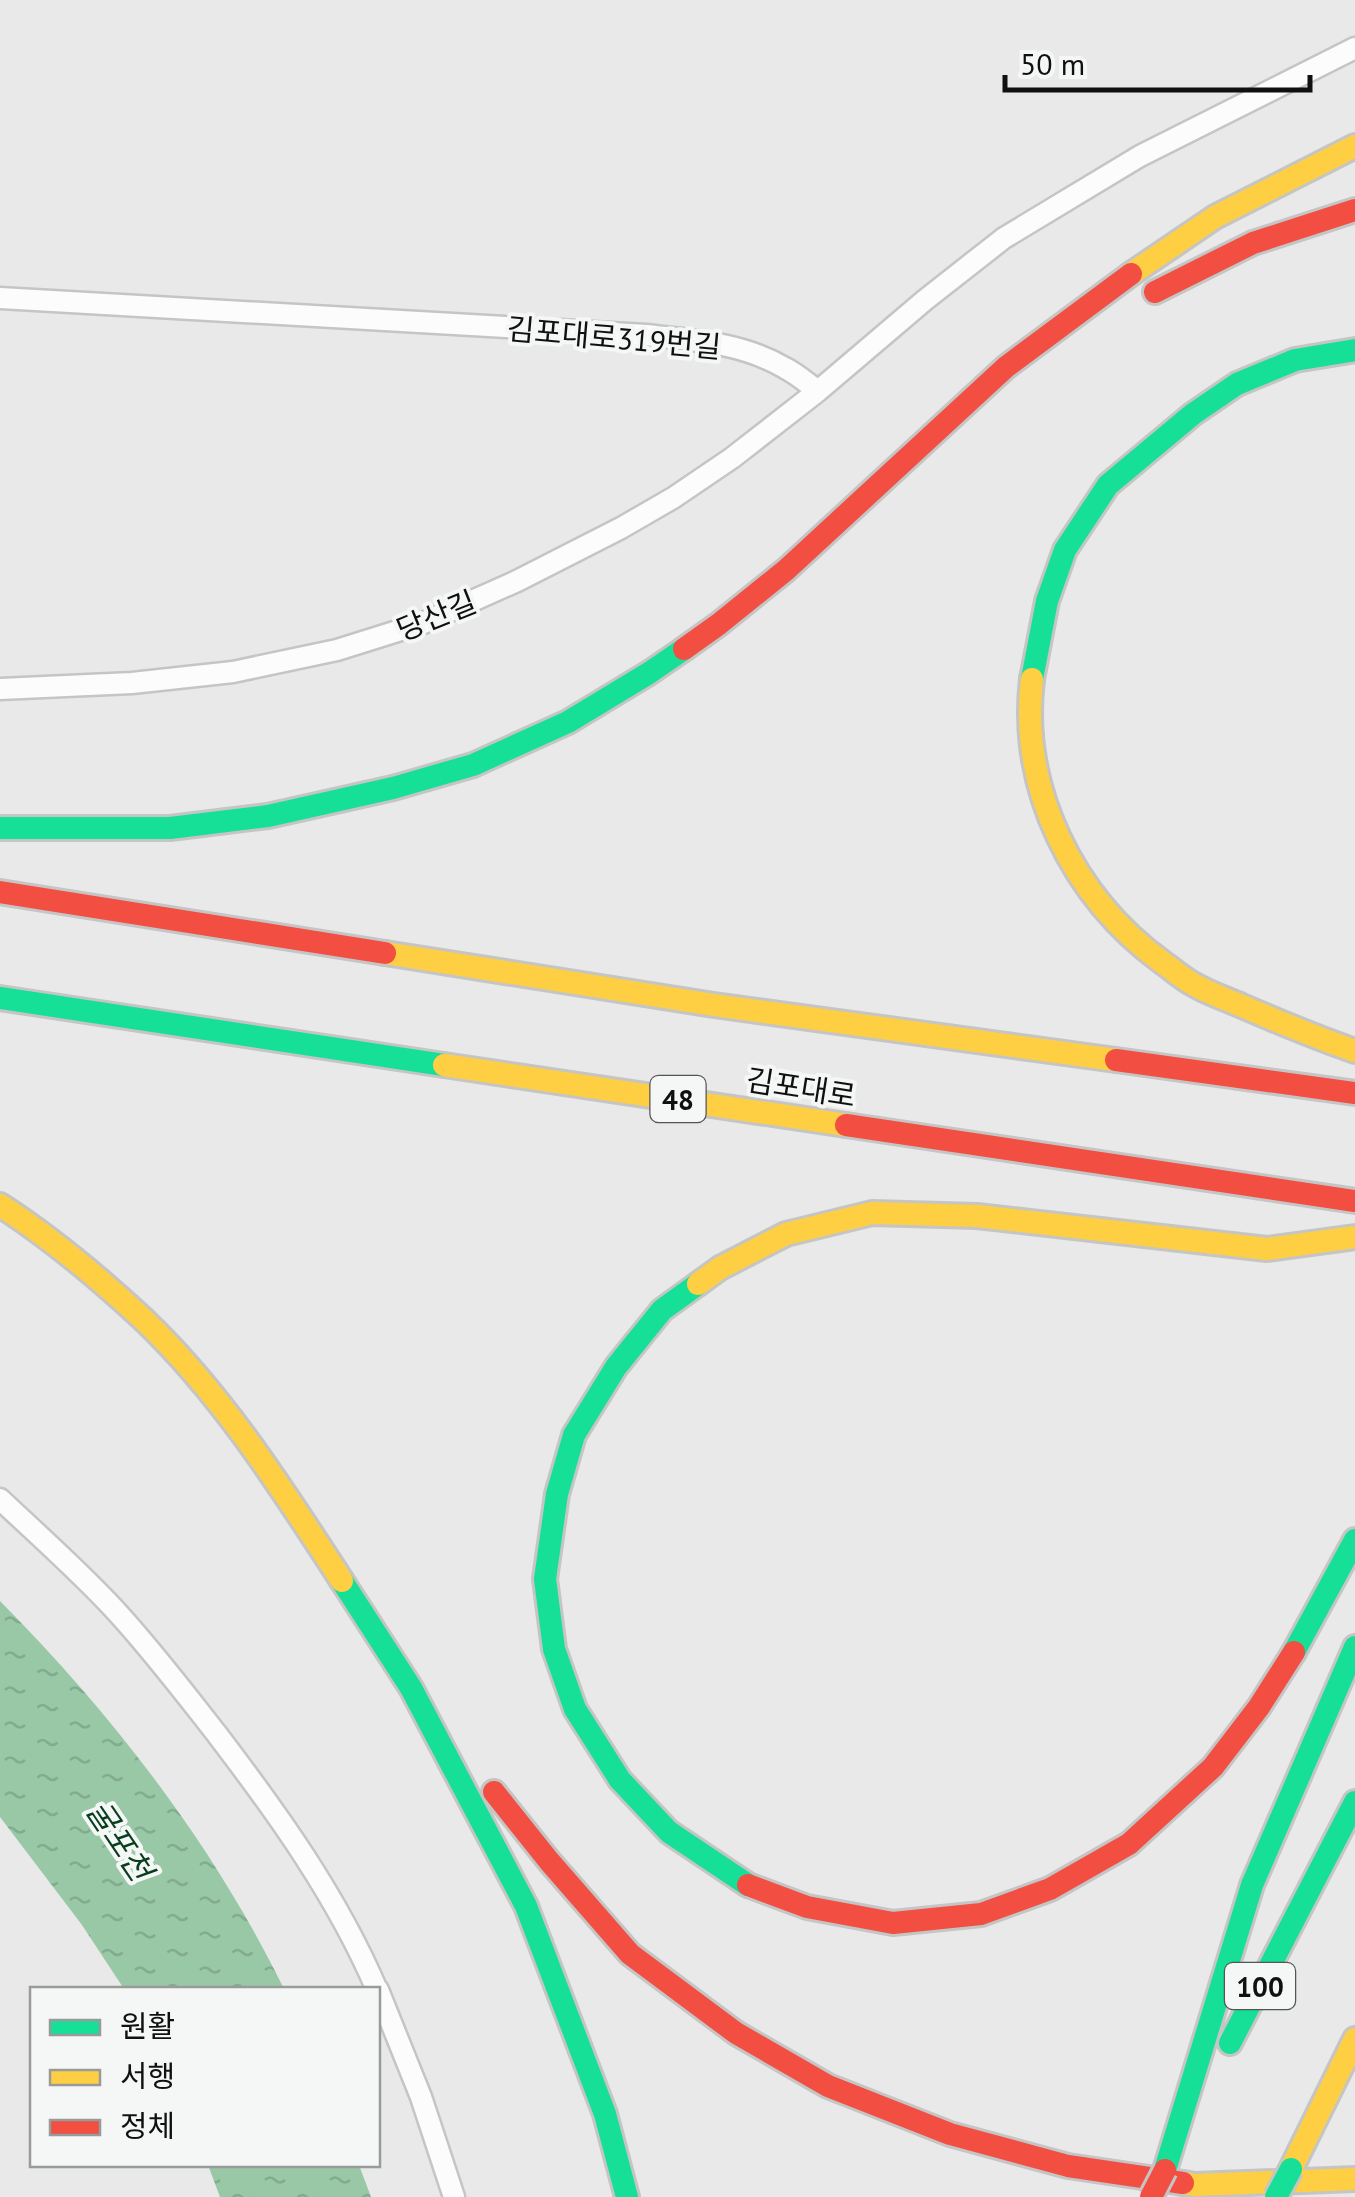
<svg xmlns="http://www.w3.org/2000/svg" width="1355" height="2197" viewBox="0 0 1355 2197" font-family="'PT Sans','Noto Sans KR',sans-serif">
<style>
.water{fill:url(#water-ripples)}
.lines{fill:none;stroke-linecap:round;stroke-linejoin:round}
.lane-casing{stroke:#c4c5c4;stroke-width:25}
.fast-casing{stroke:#c4c5c4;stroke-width:28}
.slow-casing{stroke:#c4c5c4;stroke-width:28}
.jam-casing{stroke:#c4c5c4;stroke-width:28}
.lane{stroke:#fcfcfc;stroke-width:20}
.fast{stroke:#16e098;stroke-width:22}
.slow{stroke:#ffcf43;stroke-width:22}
.jam{stroke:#f24e42;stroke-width:22}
.fast-bridge-casing{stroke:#c4c5c4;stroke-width:28;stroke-linecap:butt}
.jam-bridge-casing{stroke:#c4c5c4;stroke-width:28;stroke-linecap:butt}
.fast-bridge{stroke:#16e098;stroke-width:22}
.jam-bridge{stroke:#f24e42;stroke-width:22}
.labels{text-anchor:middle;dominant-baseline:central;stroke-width:8;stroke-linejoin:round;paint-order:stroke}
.shield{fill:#f4f7f5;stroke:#545554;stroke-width:2.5}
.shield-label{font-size:28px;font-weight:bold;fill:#0f100f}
.street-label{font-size:30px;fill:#0f100f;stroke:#f4f7f5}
.water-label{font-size:32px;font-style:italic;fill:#083e1e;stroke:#f4f7f5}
</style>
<defs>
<pattern id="water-ripples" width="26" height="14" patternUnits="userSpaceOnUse" patternTransform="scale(2.5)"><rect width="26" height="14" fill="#99c8a6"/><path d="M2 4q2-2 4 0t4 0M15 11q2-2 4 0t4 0" fill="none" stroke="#83ab8e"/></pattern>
</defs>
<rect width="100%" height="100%" fill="#e8e9e8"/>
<path class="water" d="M0 1601C113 1715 213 1844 284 1989H124L82 1925 0 1817Z
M208 2165H359L371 2197H220Z"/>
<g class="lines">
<defs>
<path id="lane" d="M0 298 646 335C693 340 743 343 785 368 797 374 807 383 818 391
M0 689 132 683 233 672 337 650 423 623 517 581 621 528 673 498 732 458 818 391 925 300 1004 238 1140 156 1355 48
M0 1499C38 1535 79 1571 115 1610 151 1649 183 1691 216 1733 277 1813 337 1896 377 1990
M378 1990 421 2097 454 2197"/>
<path id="fast" d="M1032 679 1047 601 1065 550 1108 485 1193 414 1237 384 1295 360 1355 350
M0 828H170L268 816 393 788 473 765 568 722 649 673 684 649
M0 998 444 1065
M698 1284 662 1310 616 1367 574 1435 557 1494 545 1579 554 1649 575 1709 620 1780 669 1832 748 1885
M342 1581 411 1688 526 1906 605 2114 627 2197
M1294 1652 1355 1540
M1230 2043 1355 1802
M1165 2170 1252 1885 1355 1647"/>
<path id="slow" d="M1131 274 1215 217 1355 146
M1032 679C1019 789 1073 897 1162 962 1172 969 1182 978 1193 984 1208 993 1226 999 1242 1006 1279 1022 1317 1038 1355 1051
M385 953 714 1005 1116 1060
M444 1065 846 1125
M0 1205C48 1236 101 1280 143 1319 222 1394 283 1490 342 1581
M698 1284 720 1268 786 1234 872 1213 977 1216 1267 1249 1355 1237
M1291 2169 1355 2039
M1183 2183 1195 2185 1355 2179"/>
<path id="jam" d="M1155 292 1253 243 1355 210
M684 649 719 624 786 570 1006 367 1131 274
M0 892 385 953
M1116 1060 1355 1093
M846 1125 1355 1201
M494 1792 549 1861 630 1954 736 2033 828 2086 950 2134 1068 2166 1183 2183
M748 1885 807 1907 893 1923 981 1914 1050 1889 1129 1844 1213 1767 1259 1707 1294 1652"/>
</defs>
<use href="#lane" class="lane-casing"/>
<use href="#fast" class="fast-casing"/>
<use href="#slow" class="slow-casing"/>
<use href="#jam" class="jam-casing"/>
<use href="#lane" class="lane"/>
<use href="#fast" class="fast"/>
<use href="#slow" class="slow"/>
<use href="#jam" class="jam"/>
<defs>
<path id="fast-bridge" d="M1276 2197 1291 2169"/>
<path id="jam-bridge" d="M1151 2197 1165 2170"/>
</defs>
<use href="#fast-bridge" class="fast-bridge-casing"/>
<use href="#jam-bridge" class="jam-bridge-casing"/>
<use href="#fast-bridge" class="fast-bridge"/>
<use href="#jam-bridge" class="jam-bridge"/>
</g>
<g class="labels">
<g class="shield">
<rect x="650.5" y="1076" width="55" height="46" rx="8"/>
<rect x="1225" y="1963" width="70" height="46" rx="8"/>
</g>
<g class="shield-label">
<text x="678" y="1099">48</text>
<text x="1260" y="1986">100</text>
</g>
<g class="street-label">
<text transform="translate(614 337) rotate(5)">김포대로319번길</text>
<text transform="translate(436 615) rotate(-22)">당산길</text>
<text transform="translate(801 1087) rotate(9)">김포대로</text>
</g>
<g class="water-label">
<text transform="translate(120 1840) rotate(56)">굴포천</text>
</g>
</g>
<rect x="30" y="1987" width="350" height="180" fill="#f4f7f5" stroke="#989b99" stroke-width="2.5"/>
<rect x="50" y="2020" width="50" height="15" fill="#16e098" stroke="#989b99" stroke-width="2.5"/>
<text x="120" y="2037" font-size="30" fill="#0f100f">원활</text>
<rect x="50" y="2070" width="50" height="15" fill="#ffcf43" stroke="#989b99" stroke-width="2.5"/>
<text x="120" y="2087" font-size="30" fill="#0f100f">서행</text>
<rect x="50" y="2120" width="50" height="15" fill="#f24e42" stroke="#989b99" stroke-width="2.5"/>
<text x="120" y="2137" font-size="30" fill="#0f100f">정체</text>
<path d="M1005 75v15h305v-15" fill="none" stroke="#0f100f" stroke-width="5"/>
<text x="1020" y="75" font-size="30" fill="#0f100f" stroke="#f4f7f5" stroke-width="8" paint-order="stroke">50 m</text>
</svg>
